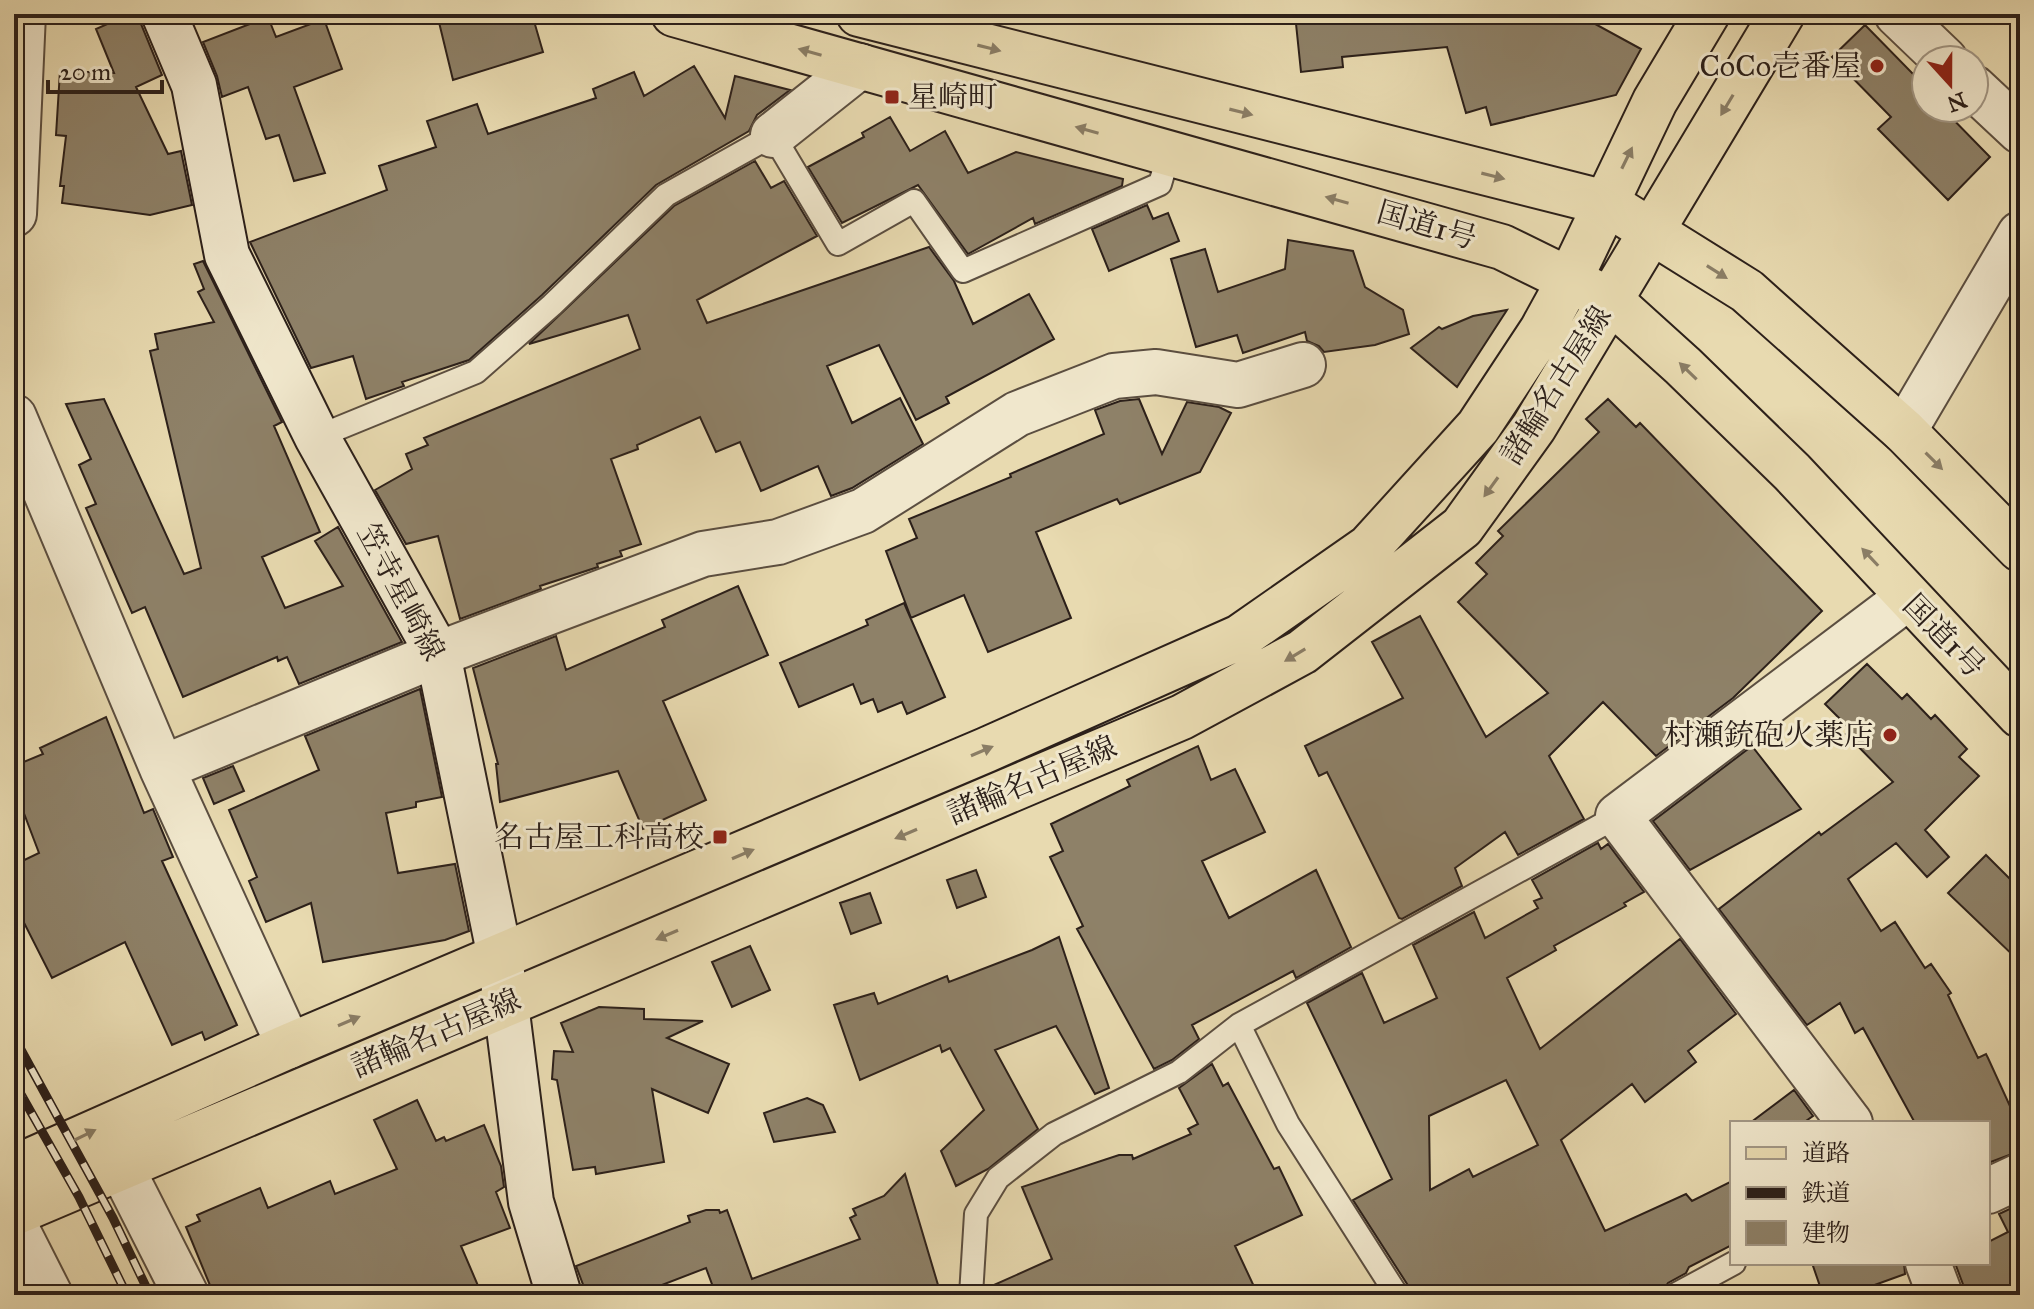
<svg xmlns="http://www.w3.org/2000/svg" width="2034" height="1309" viewBox="0 0 2034 1309" font-family="'IM FELL Great Primer','Noto Serif JP',serif">
<style>
.building{fill:#8e8168;stroke:#2c201a;stroke-width:2;fill-rule:evenodd}
.lines{fill:none;stroke-linecap:round;stroke-linejoin:round}
.service-casing{stroke:#5b4e40;stroke-width:26}
.minor-casing{stroke:#5b4e40;stroke-width:48}
.secondary-casing{stroke:#2c201a;stroke-width:48}
.primary-casing{stroke:#2c201a;stroke-width:48}
.trunk-casing{stroke:#2c201a;stroke-width:48}
.service{stroke:#f0e7cc;stroke-width:22}
.minor{stroke:#f0e7cc;stroke-width:44}
.secondary{stroke:#f0e7cc;stroke-width:44}
.primary{stroke:#e8dab0;stroke-width:44}
.trunk{stroke:#e8dab0;stroke-width:44}
.rail-casing{stroke:#2c201a;stroke-width:9}
.rail{stroke:#f0e7cc;stroke-width:6;stroke-dasharray:18;stroke-linecap:butt}
.oneway{fill:#8a7d65}
.poi-dot{fill:#8f2418;stroke:#f0e7cc;stroke-width:3}
.labels{text-anchor:middle;dominant-baseline:central;stroke-width:6;stroke-linejoin:round;paint-order:stroke}
.poi-label{font-size:30px;fill:#2c201a;stroke:#f0e7cc;text-anchor:end}
.street-label{font-size:30px;fill:#2c201a;stroke:#f0e7cc}
</style>
<rect width="100%" height="100%" fill="#e8dab0"/>
<filter id="stains"><feTurbulence type="fractalNoise" baseFrequency=".0025" numOctaves="4"/><feColorMatrix values="0 0 0 0 .2 0 0 0 0 .09 0 0 0 0 .02 0 0 0 .5 -.17"/></filter>
<radialGradient id="worn" r=".72"><stop offset=".6" stop-color="#630" stop-opacity="0"/><stop offset="1" stop-color="#630" stop-opacity=".3"/></radialGradient>
<path class="building" d="M109 14H140L141 24 162 75 136 87 168 154 181 151 192 205 150 215 62 203 64 186H60L66 136 56 135 60 71 114 73 96 29 112 22Z
M437 14H503L534 21 543 52 453 80Z
M1295 14H1577L1641 49 1616 95 1491 125 1486 107 1466 113 1447 47 1342 57 1343 67 1301 72Z
M268 17 276 37 324 19 342 69 294 87 325 173 294 181 279 135 266 139 248 87 222 97 217 76 203 42Z
M1865 25 1918 79 1915 81 1926 92V108H1942L1990 157 1948 200 1878 129 1891 117 1832 57Z
M694 66 725 118 735 76 790 90 757 115 749 131 656 185 542 295 469 360 402 382 404 386 366 399 353 356 311 368 250 242 387 190 379 166 436 147 427 121 477 104 488 134 596 98 593 89 634 72 644 96Z
M890 117 910 151 945 131 968 173 1016 152 1123 179 1122 186 1035 224 1033 218 968 254 918 185 842 223 808 167 864 137 862 133Z
M755 161 771 188 784 181 817 236 697 300 707 323 929 247 954 281 973 324 1029 294 1054 339 946 397 949 403 916 420 879 345 827 366 852 423 900 398 923 444 852 488 831 496 818 466 761 491 740 442 716 452 700 417 637 445 638 449 611 459 641 544 620 551 622 556 597 564 598 567 540 586 541 589 460 619 438 536 406 544 375 490 412 469 406 454 428 445 424 438 640 349 628 315 529 344 674 206Z
M1147 205 1153 219 1168 213 1179 241 1109 271 1092 229Z
M1288 240 1353 251 1365 287 1403 310 1409 334 1375 345 1324 352 1319 346 1307 341 1305 332 1243 353 1237 335 1196 347 1171 259 1205 249 1218 292 1285 269Z
M203 261 282 422 274 426 320 532 262 557 285 608 343 586 315 541 338 527 402 642 299 684 287 657 278 661 277 657 183 697 145 607 132 613 86 508 96 504 79 465 91 459 66 404 104 399 184 574 201 568 150 351 158 349 155 334 214 322 198 292 204 289 194 264Z
M1507 310 1457 387 1411 348 1439 327 1442 329 1473 316Z
M1139 399 1162 454 1187 402 1219 407 1231 413 1200 472 1120 504 1117 499 1036 532 1071 618 988 652 964 595 911 618 886 551 917 538 909 519 1011 477 1010 474 1104 434 1095 410 1120 401Z
M1608 399 1636 427 1640 423 1822 611 1733 698 1656 756 1603 702 1549 756 1584 819 1518 855 1505 832 1455 868 1462 886 1402 919 1399 918 1327 772 1319 776 1305 746 1403 698 1372 642 1420 616 1486 737 1548 693 1458 602 1487 574 1476 563 1503 536 1498 531 1599 432 1586 419Z
M738 586 768 655 663 701 706 800 643 829 618 771 500 802 496 764H498L473 668 556 636 566 670 665 627 662 620Z
M904 603 945 697 907 714 902 702 878 712 873 699 861 704 853 684 799 707 780 663 868 625 866 620Z
M1867 664 1902 699 1907 694 1931 719 1935 715 1967 749 1959 757 1979 776 1925 830 1949 857 1927 877 1896 843 1848 879 1881 931 1895 922 1925 968 1931 964 1951 993 1948 995 1978 1058 1986 1054 1988 1058 2020 1128V1151L1988 1163V1123H1915L1863 1028 1855 1033 1840 1003 1807 1025 1719 909 1819 832 1821 835 1893 782 1846 734 1851 730 1825 704Z
M420 689 442 797 416 802V807L386 813 398 873 455 864 469 931 445 940 323 962 311 903 266 922 249 881 257 877 229 810 319 770 305 736Z
M106 717 144 813 153 809 173 857 162 861 237 1025 205 1040 202 1032 172 1045 125 942 52 978 14 903V865L39 853 14 787V766L43 754 40 748Z
M1198 746 1211 780 1235 769 1265 832 1202 861 1229 918 1316 870 1351 947 1296 978 1293 971 1192 1025 1199 1039 1172 1060 1154 1069 1077 929 1083 926 1050 857 1063 851 1051 824 1130 786 1127 780Z
M1752 746 1801 809 1690 870 1653 821Z
M233 766 244 791 214 804 203 778Z
M1598 843 1601 849 1608 844 1644 892 1624 903 1626 906 1554 946 1556 950 1507 978 1540 1049 1680 939 1736 1014 1688 1051 1696 1062 1645 1102 1632 1084 1561 1140 1605 1231 1686 1194 1692 1201 1732 1181V1245L1689 1267 1686 1273 1668 1283 1662 1292 1655 1295H1634L1629 1285 1600 1295H1411L1409 1287 1353 1200 1392 1179 1307 1003 1362 973 1384 1023 1437 998 1413 945 1474 912 1485 938 1538 908 1534 901 1542 898 1532 880ZM1506 1080 1538 1145 1473 1177 1469 1169 1430 1190 1429 1116Z
M1986 855 2020 889V962L1948 893Z
M976 870 986 897 957 908 947 880Z
M870 893 881 923 851 934 840 903Z
M1059 937 1109 1088 1095 1094 1056 1026 995 1050 1038 1129 988 1169 956 1186 941 1151 984 1110 950 1048 942 1052 940 1045 860 1080 834 1005 874 993 878 1004 947 976 949 982 1032 950Z
M750 946 770 990 732 1007 712 962Z
M599 1007 644 1009V1019L703 1021 667 1038 729 1064 708 1113 652 1089 664 1162 596 1174 595 1167 573 1170 557 1080 552 1079 554 1051 573 1052 561 1023Z
M1212 1064 1223 1086 1228 1083 1274 1169 1279 1167 1302 1215 1235 1246 1258 1295H985V1289L1052 1259 1022 1187 1119 1155H1132L1133 1159 1191 1134 1188 1129 1198 1124 1179 1088Z
M1794 1090 1813 1116 1803 1123H1750Z
M807 1098 823 1105 835 1132 774 1142 764 1113Z
M417 1100 436 1141 444 1137 446 1141 484 1125 501 1166 504 1187 496 1192 510 1228 461 1246 482 1295H214L186 1227 200 1221 197 1215 260 1188 268 1208 330 1181 335 1194 397 1169 374 1120Z
M905 1174 941 1295H716L706 1268 636 1295H587L576 1266 690 1222 688 1216 706 1210H719L720 1213 727 1210 752 1279 860 1239 850 1218 856 1215 853 1209 884 1196Z
M2020 1204V1284L1998 1295H1967L1955 1263H1988V1242L2008 1232 1999 1214Z
M1812 1263H1904L1905 1274 1847 1295H1823Z"/>
<g class="lines">
<defs>
<path id="service" d="M317 437 476 372 552 305 666 195 773 135 838 244 914 201 963 271 1160 184 1169 153
M1239 1025 1288 1124 1397 1295
M971 1295 976 1214 998 1178 1054 1134 1179 1072 1239 1025 1618 816
M1675 1295 1734 1263"/>
<path id="minor" d="M1897 14 1945 60
M1974 88 2020 131
M773 135 860 66
M14 214 23 14
M14 417 162 768 289 1046
M1904 431 2020 234
M162 768 438 654 703 554 778 542 863 511 1017 414 1114 376 1156 372 1238 385 1303 365
M1850 1123 1618 816 1907 598
M121 1167 186 1295
M1988 1191 2020 1176
M14 1224 50 1295
M1928 1263 1940 1295"/>
<path id="secondary" d="M164 14 194 85 227 255 317 437 438 654 500 957 531 1202 559 1295"/>
<path id="primary" d="M14 1168 289 1046 986 750 1240 637 1369 547 1478 427 1542 330 1570 279 1655 101 1707 14
M14 1213 1182 717 1302 652 1462 527 1534 427 1782 14"/>
<path id="trunk" d="M674 14 1502 247 1610 300 1683 366 1792 472 2020 715
M859 14 1606 203 1747 291 1904 431 2020 549"/>
</defs>
<use href="#service" class="service-casing"/>
<use href="#minor" class="minor-casing"/>
<use href="#secondary" class="secondary-casing"/>
<use href="#primary" class="primary-casing"/>
<use href="#trunk" class="trunk-casing"/>
<use href="#service" class="service"/>
<use href="#minor" class="minor"/>
<use href="#secondary" class="secondary"/>
<use href="#primary" class="primary"/>
<use href="#trunk" class="trunk"/>
<defs>
<path id="rail" d="M14 1037 113 1218 150 1295
M14 1082 79 1197 127 1295"/>
</defs>
<use href="#rail" class="rail-casing"/>
<use href="#rail" class="rail"/>
</g>
<defs><path id="oneway-solid" d="M-6-.8H1V-3.2L6.5 0L1 3.2V.8H-6Z" transform="scale(2)"/></defs>
<g class="oneway">
<use href="#oneway-solid" transform="translate(989 48) rotate(14)"/>
<use href="#oneway-solid" transform="translate(810 52) rotate(-164)"/>
<use href="#oneway-solid" transform="translate(1727 105) rotate(121)"/>
<use href="#oneway-solid" transform="translate(1241 112) rotate(14)"/>
<use href="#oneway-solid" transform="translate(1087 130) rotate(-164)"/>
<use href="#oneway-solid" transform="translate(1627 158) rotate(-64)"/>
<use href="#oneway-solid" transform="translate(1493 176) rotate(14)"/>
<use href="#oneway-solid" transform="translate(1337 200) rotate(-164)"/>
<use href="#oneway-solid" transform="translate(1717 272) rotate(32)"/>
<use href="#oneway-solid" transform="translate(1688 371) rotate(-136)"/>
<use href="#oneway-solid" transform="translate(1934 461) rotate(45)"/>
<use href="#oneway-solid" transform="translate(1491 487) rotate(126)"/>
<use href="#oneway-solid" transform="translate(1870 557) rotate(-133)"/>
<use href="#oneway-solid" transform="translate(1295 655) rotate(149)"/>
<use href="#oneway-solid" transform="translate(982 751) rotate(-23)"/>
<use href="#oneway-solid" transform="translate(906 834) rotate(157)"/>
<use href="#oneway-solid" transform="translate(743 854) rotate(-23)"/>
<use href="#oneway-solid" transform="translate(667 935) rotate(157)"/>
<use href="#oneway-solid" transform="translate(349 1021) rotate(-23)"/>
<use href="#oneway-solid" transform="translate(85 1135) rotate(-26)"/>
</g>
<g class="poi-dot">
<circle cx="1877" cy="66" r="8"/>
<rect x="884" y="89" width="16" height="16" rx="4"/>
<circle cx="1890" cy="735" r="8"/>
<rect x="712" y="829" width="16" height="16" rx="4"/>
</g>
<g class="labels">
<g class="poi-label">
<text x="1861" y="66">CoCo壱番屋</text>
<text x="908" y="97" text-anchor="start">星崎町</text>
<text x="1874" y="735">村瀬銃砲火薬店</text>
<text x="704" y="837">名古屋工科高校</text>
</g>
<g class="street-label">
<text transform="translate(1427 225) rotate(16)">国道1号</text>
<text transform="translate(1556 385) rotate(-58)">諸輪名古屋線</text>
<text transform="translate(401 592) rotate(62)">笠寺星崎線</text>
<text transform="translate(1944 636) rotate(46)">国道1号</text>
<text transform="translate(1032 780) rotate(-23)">諸輪名古屋線</text>
<text transform="translate(436 1033) rotate(-23)">諸輪名古屋線</text>
</g>
</g>
<rect width="2034" height="1309" fill="none" stroke="#e8dab0" stroke-width="48"/>
<rect x="16" y="16" width="2002" height="1277" fill="none" stroke="#2c201a" stroke-width="4"/>
<rect x="24" y="24" width="1986" height="1261" fill="none" stroke="#2c201a" stroke-width="2"/>
<rect x="1730" y="1121" width="260" height="144" fill="#f0e7cc" stroke="#a29785" stroke-width="2"/>
<rect x="1746" y="1147" width="40" height="12" fill="#e8dab0" stroke="#a29785" stroke-width="2"/>
<text x="1802" y="1161" font-size="24" fill="#2c201a">道路</text>
<rect x="1746" y="1187" width="40" height="12" fill="#2c201a" stroke="#a29785" stroke-width="2"/>
<text x="1802" y="1201" font-size="24" fill="#2c201a">鉄道</text>
<rect x="1746" y="1221" width="40" height="24" fill="#8e8168" stroke="#a29785" stroke-width="2"/>
<text x="1802" y="1241" font-size="24" fill="#2c201a">建物</text>
<g transform="translate(1950 84) rotate(159)"><circle r="38" fill="#f0e7cc" stroke="#a29785" stroke-width="2"/>
<path d="M0-6L14 30L0 20L-14 30Z" fill="#8f2418"/>
<text y="-12" font-size="22" font-weight="bold" text-anchor="middle" fill="#2c201a">N</text>
</g>
<path d="M48 80v12h114v-12" fill="none" stroke="#2c201a" stroke-width="4"/>
<text x="60" y="80" font-size="24" fill="#2c201a" stroke="#f0e7cc" stroke-width="6" paint-order="stroke">20 m</text>
<rect width="100%" height="100%" filter="url(#stains)"/>
<rect width="100%" height="100%" fill="url(#worn)"/>
</svg>
